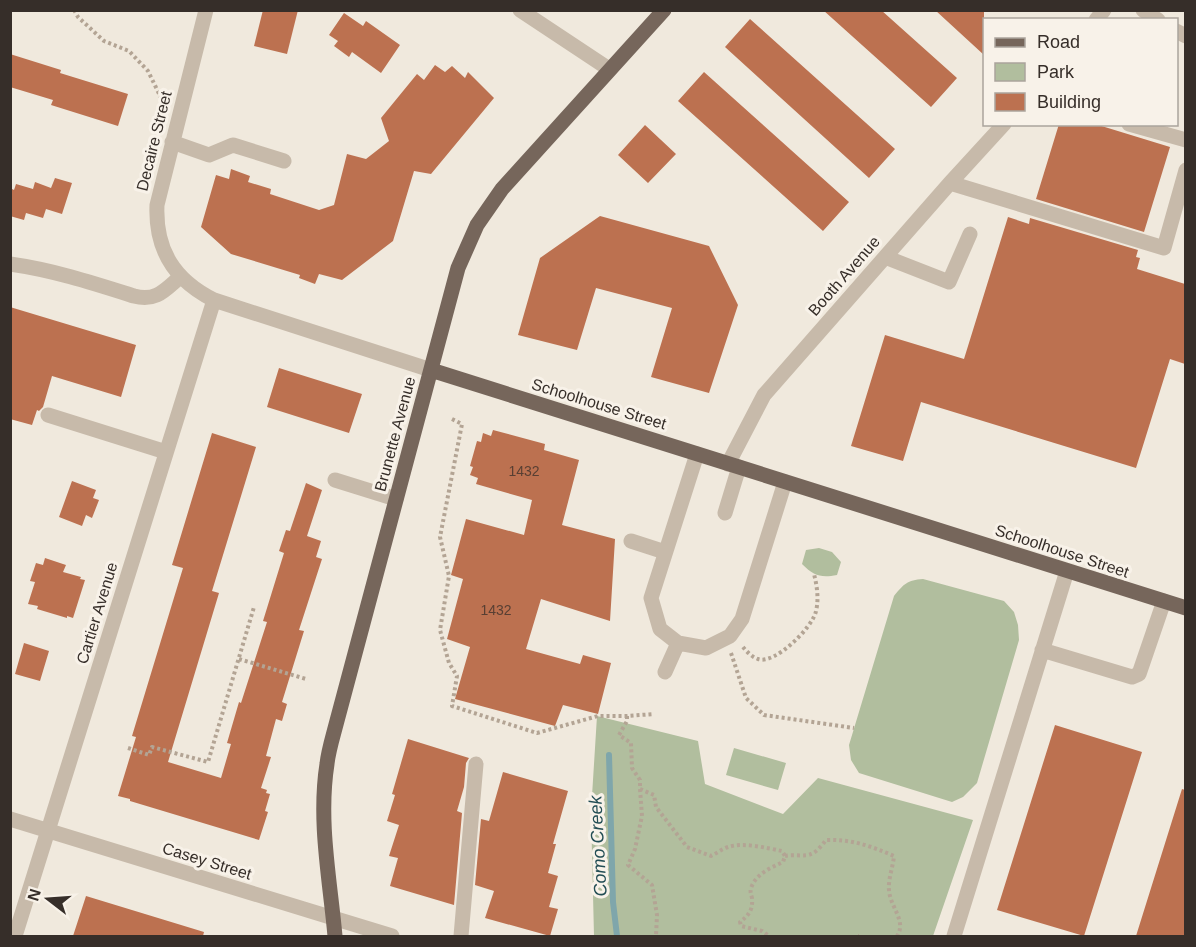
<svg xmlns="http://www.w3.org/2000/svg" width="1196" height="947" viewBox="0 0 1196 947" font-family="Arial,sans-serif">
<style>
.green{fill:#b1be9e}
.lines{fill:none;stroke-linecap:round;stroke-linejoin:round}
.stream{stroke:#7fa6ab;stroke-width:6}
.building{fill:#bc7150}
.path{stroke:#b3a494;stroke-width:4;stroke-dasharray:3 3;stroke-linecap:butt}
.minor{stroke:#c7baaa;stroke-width:15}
.major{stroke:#76665b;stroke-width:15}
.labels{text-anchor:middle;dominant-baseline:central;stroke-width:6;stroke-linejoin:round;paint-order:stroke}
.number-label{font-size:14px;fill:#583f33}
.street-label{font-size:16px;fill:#362e29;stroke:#f8f2e9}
.water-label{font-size:18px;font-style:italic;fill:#224d54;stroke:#f8f2e9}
</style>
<rect width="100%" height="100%" fill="#f0e9dd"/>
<path class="green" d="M819 548 832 552 841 562 837 575C821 578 814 576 802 564L806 550Z
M923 579 1004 601 1014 612 1018 625 1019 640 977 783 963 797 952 802 859 773 851 760 849 745 894 596C904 584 907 580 923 579Z
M597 716 698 741 705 784 783 814 818 778 973 820 933 936H594L591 812Z
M734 748 786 763 778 790 726 775Z"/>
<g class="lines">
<path class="stream" d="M609 755 613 902 617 936"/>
</g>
<path class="building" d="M263 10H298L287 54 254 46Z
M823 10H881L957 78 931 107Z
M935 10H984V55Z
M344 13 363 26 366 21 400 45 381 73 352 52 349 57 334 46 338 41 329 35Z
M750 19 895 149 869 178 725 47Z
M10 54 61 70 60 73 128 94 118 126 51 105 53 100 10 87Z
M435 65 445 72 452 66 465 78 468 72 494 98 431 174 414 171 393 241 342 280 319 274 315 284 299 278 300 275 231 254 201 227 216 175 229 179 231 169 250 176 248 182 271 189 270 194 319 210 334 205 347 154 366 159 389 141 381 118 417 74 424 80Z
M704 72 849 202 823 231 678 101Z
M1059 124H1095L1170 147 1144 232 1036 199Z
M645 125 676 154 648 183 618 155Z
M55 178 72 183 62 214 46 209 43 218 26 213 24 220 10 216V188L14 190 16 184 33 189 35 182 51 188Z
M600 216 709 246 738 305 709 393 651 377 672 308 596 288 577 350 518 335 540 258Z
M1008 217 1029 224 1030 218 1138 250 1136 257 1140 258 1137 269 1185 284V364L1170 359 1136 468 921 402 903 461 851 446 885 335 964 359Z
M10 307 136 345 121 397 52 376 43 407 39 411 37 410 32 425 10 419Z
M279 368 362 394 349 433 267 407Z
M493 430 545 444 544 450 579 460 562 525 615 539 610 621 541 599 526 649 580 664 583 655 611 663 598 714 563 705 555 726 455 699 470 647 447 639 463 579 451 575 466 519 524 535 532 500 476 484 478 478 470 475 473 467 470 466 477 441 481 442 483 433 491 436Z
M212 433 256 447 212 591 219 593 168 762 221 778 231 744 227 743 239 702 241 703 267 622 263 621 284 553 279 551 286 530 290 531 306 483 322 490 307 536 321 541 316 557 322 559 299 630 304 631 282 702 287 704 282 721 276 719 266 756 271 757 261 788 267 790 266 793 270 794 265 811 268 812 259 840 130 801V799L118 796 136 737 132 736 183 568 172 565Z
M72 481 96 490 93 498 99 500 92 518 86 515 82 526 59 517Z
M45 558 66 565 63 572 81 577 80 579 85 580 73 618 67 616V618L37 609 38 606 28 604 35 582 30 581 36 563 43 565Z
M24 643 49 651 40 681 15 674Z
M1055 725 1142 752 1084 936 997 910Z
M408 739 469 758 466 763 464 787 457 811 462 813 454 905 390 886 398 858 389 856 399 825 387 821 395 795 392 794Z
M503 772 568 791 553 844H556L548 873 558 876 549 907 558 909 550 936 485 918 494 891 475 885 481 819 489 821Z
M1182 789 1185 790V936H1136Z
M86 896 204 932 203 936H73Z"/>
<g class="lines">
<path class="path" d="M74 10 78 17 104 41 129 51 148 71 164 104
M452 419 462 424 440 537 449 576 440 630 449 663 457 676 452 706 537 733 598 716H627L654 714
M743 647C747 652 752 657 758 659 775 665 813 627 816 611 819 599 817 586 814 574
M731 653 746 698 764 715 854 728
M239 659 306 679
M627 716V721L619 735 631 743 632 768 640 780V789L654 795 656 807 687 847 711 856C717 853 722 849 728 847 743 842 767 848 782 851L785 856 783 862C770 868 756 874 751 888 750 892 751 894 752 898 753 910 749 915 740 922L741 926 762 931 769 936
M128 748 149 755 152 747 208 762 254 607
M640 789 642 816 635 849 628 865 652 885 657 915 656 936
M785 856C793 854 806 857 811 854 817 852 822 845 826 840 851 839 871 846 894 856 893 867 888 879 889 890 890 907 907 921 897 936
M858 936H859"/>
<path class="minor" d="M206 10 157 205C155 250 174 280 214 300L431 370
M520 10 609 69
M1143 10 1158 20
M1096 20 1104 10
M1176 31 1186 36
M1129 124 1186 140
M172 142 209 155 233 145 284 161
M950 183 1164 248 1186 170
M885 257 949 282 970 234
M10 264C53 270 93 283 134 296 156 302 165 290 180 277
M48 415 166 452
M697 454 651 598 660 629 678 643 706 648 730 636 742 619 785 482
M728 464 764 395 950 183 1004 124
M335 480 396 499
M725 513 739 467
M631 541 665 552
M1042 650 1132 677 1139 674 1164 601
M665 672 678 643
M10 819 392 936
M15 936 214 300
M461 936 476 764
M954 936 1067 571"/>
<path class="major" d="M431 370 1186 608
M335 936C330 880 318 821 327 764 328 754 331 743 334 732L458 268 477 225 502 189 664 10"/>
</g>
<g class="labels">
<g class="number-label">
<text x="524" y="471">1432</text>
<text x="496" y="610">1432</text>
</g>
<g class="street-label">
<text transform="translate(154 141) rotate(-76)">Decaire Street</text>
<text transform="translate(844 276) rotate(-49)">Booth Avenue</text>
<text transform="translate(599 404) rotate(17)">Schoolhouse Street</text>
<text transform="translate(395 434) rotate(-75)">Brunette Avenue</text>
<text transform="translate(1062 551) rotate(18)">Schoolhouse Street</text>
<text transform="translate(97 613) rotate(-73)">Cartier Avenue</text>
<text transform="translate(207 861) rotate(17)">Casey Street</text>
</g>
<g class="water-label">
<text transform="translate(598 846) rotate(-93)">Como Creek</text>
</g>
</g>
<rect width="1196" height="947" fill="none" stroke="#362e29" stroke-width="24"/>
<rect x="983" y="18" width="195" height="108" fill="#f8f2e9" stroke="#aaa49c" stroke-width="1.5"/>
<rect x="995" y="38" width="30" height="9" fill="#76665b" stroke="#aaa49c" stroke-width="1.5"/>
<text x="1037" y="48" font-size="18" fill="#362e29">Road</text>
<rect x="995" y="63" width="30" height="18" fill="#b1be9e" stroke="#aaa49c" stroke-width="1.5"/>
<text x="1037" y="78" font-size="18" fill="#362e29">Park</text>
<rect x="995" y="93" width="30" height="18" fill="#bc7150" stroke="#aaa49c" stroke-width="1.5"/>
<text x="1037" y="108" font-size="18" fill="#362e29">Building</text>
<g transform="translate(48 899) rotate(287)" stroke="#f8f2e9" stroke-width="4.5" paint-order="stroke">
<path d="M0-4.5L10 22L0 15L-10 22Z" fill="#362e29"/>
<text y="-9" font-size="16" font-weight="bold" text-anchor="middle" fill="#362e29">N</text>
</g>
</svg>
